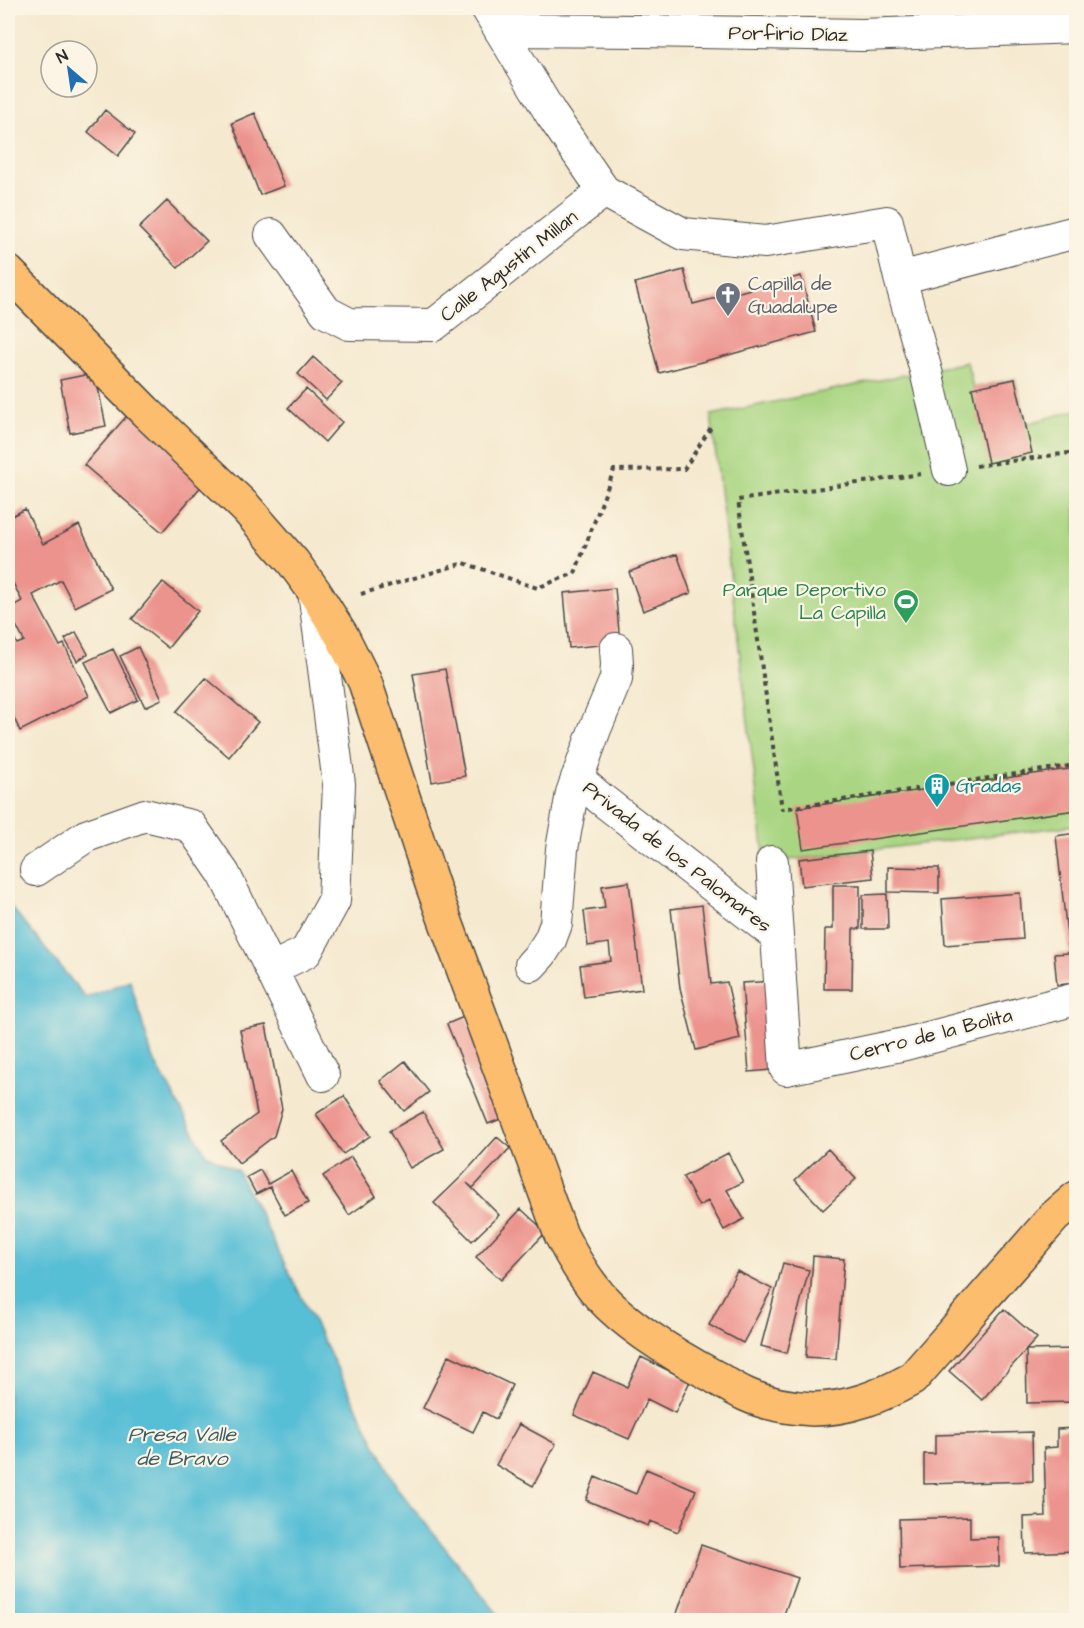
<svg xmlns="http://www.w3.org/2000/svg" width="1084" height="1628" viewBox="0 0 1084 1628" font-family="'Architects Daughter',sans-serif">
<style>
.green{fill:#aad683;stroke:#6a8057;stroke-width:1.5}
.water{fill:#57bed5;stroke:#417480;stroke-width:1.5}
.building{fill:#ec938d}
.lines{fill:none;stroke-linecap:round;stroke-linejoin:round}
.minor-casing{stroke:#494844;stroke-width:34}
.major-casing{stroke:#494844;stroke-width:36}
.path{stroke:#494844;stroke-width:4;stroke-dasharray:4.5 4.5;stroke-linecap:butt}
.minor{stroke:#fff;stroke-width:32}
.major{stroke:#fcbd6e;stroke-width:33}
.labels{text-anchor:middle;dominant-baseline:central;stroke-width:4.5;stroke-linejoin:round;paint-order:stroke}
.street-label{font-size:20px;fill:#2b2b2b;stroke:#fcf5e5}
.worship-label{font-size:20px;fill:#5b616d;stroke:#fcf5e5;text-anchor:start}
.leisure-label{font-size:20px;fill:#27864d;stroke:#fcf5e5;text-anchor:end}
.culture-label{font-size:20px;fill:#0d838f;stroke:#fcf5e5;text-anchor:start}
.water-label{font-size:21px;font-style:italic;fill:#3a5e66;stroke:#fcf5e5}
</style>
<rect width="100%" height="100%" fill="#fcf5e5"/>
<filter id="ink" filterUnits="userSpaceOnUse"><feTurbulence type="fractalNoise" baseFrequency=".0167" numOctaves="2"/><feDisplacementMap in="SourceGraphic" scale="12" xChannelSelector="R" yChannelSelector="G"/><feConvolveMatrix kernelMatrix="1 2 1 2 8 2 1 2 1" color-interpolation-filters="sRGB"/></filter>
<filter id="wash" filterUnits="userSpaceOnUse"><feTurbulence type="fractalNoise" baseFrequency=".008" numOctaves="4" result="noise"/><feDisplacementMap in="SourceGraphic" scale="24" xChannelSelector="R" yChannelSelector="G"/><feGaussianBlur stdDeviation="1.35" result="paint"/><feColorMatrix in="noise" values="0 0 0 0 0 0 0 0 0 0 0 0 0 0 0 0 0 1.4 0 .05"/><feComposite in="paint" operator="in"/></filter>
<g filter="url(#wash)">
<rect width="100%" height="100%" fill="#f5e9cf"/>
<path class="green" d="M967 362 973 388 1015 379 1026 424 1076 410V825L765 863 711 415Z"/>
<path class="water" d="M8 903 86 998 130 980 152 1057 206 1154 238 1171 398 1489 500 1617 517 1620H8Z"/>
<g id="blocks">
<path class="building" d="M105 110 135 134 118 156 88 132Z
M255 113 284 186 260 195 232 123Z
M167 201 207 241 178 268 139 228Z
M684 270 693 304 801 276 816 332 659 373 635 283Z
M313 357 342 383 326 400 298 374Z
M95 373 106 426 70 433 60 380Z
M1015 379 1032 453 988 463 972 388Z
M306 389 342 422 325 442 288 408Z
M132 410 210 476 162 532 84 465Z
M25 509 43 544 79 525 111 589 75 607 61 580 33 595 60 646 64 644 89 696 20 731 8 705V625L17 644 24 641 8 609 22 601 8 573V518Z
M677 554 691 593 643 611 629 572Z
M163 582 198 611 168 648 132 619Z
M615 588 620 643 569 648 564 593Z
M76 632 88 654 77 661 65 639Z
M138 647 162 699 145 707 120 656Z
M113 649 138 700 111 713 85 662Z
M445 669 465 776 432 782 413 674Z
M206 678 258 722 229 757 176 712Z
M1076 768V810L803 849 797 808Z
M1076 833V983L1057 985 1054 954 1069 953 1056 836Z
M870 851 873 878 802 886 799 859Z
M888 867 939 868V893L888 892Z
M629 882 642 989 584 997 580 965 611 961 609 943 588 946 584 911 605 908 602 886Z
M833 885H860V929H853L852 989H824L825 929H833Z
M1020 893 1023 939 945 945 942 899Z
M887 894 888 929H863V895Z
M702 905 711 984 727 982 740 1039 696 1050 680 988 671 909Z
M774 981 781 1069 749 1072 742 983Z
M466 1016 506 1117 488 1124 447 1024Z
M266 1025 282 1109 274 1136 239 1163 221 1141 257 1114 240 1030Z
M405 1061 429 1092 404 1111 380 1081Z
M344 1096 370 1136 343 1154 316 1114Z
M423 1112 444 1149 410 1168 389 1131Z
M497 1137 510 1148 473 1188 467 1183 499 1215 472 1241 434 1203 461 1177Z
M828 1149 856 1179 823 1210 795 1180Z
M728 1153 743 1182 727 1190 744 1219 724 1230 708 1201 699 1206 683 1177Z
M351 1157 376 1196 349 1215 323 1176Z
M260 1170 268 1184 291 1171 308 1203 285 1215 270 1187 256 1194 247 1177Z
M521 1209 546 1232 501 1280 476 1257Z
M813 1256 844 1259 836 1359 806 1357Z
M783 1263 809 1270 787 1353 761 1346Z
M737 1271 772 1289 743 1343 709 1325Z
M1004 1309 1037 1338 1026 1350 1076 1349V1402L1027 1403 1026 1350 982 1400 949 1371Z
M449 1355 512 1385 496 1419 483 1412 473 1432 423 1408Z
M641 1357 690 1381 675 1413 647 1399 629 1439 574 1415 593 1372 627 1387Z
M519 1424 556 1444 533 1486 496 1465Z
M1076 1428V1551L1025 1553 1024 1517 1046 1516 1044 1448 1057 1447V1429Z
M1032 1432 1033 1481 924 1484V1454H935V1435Z
M646 1469 696 1490 678 1532 650 1521 648 1526 586 1500 595 1477 636 1494Z
M970 1517V1538L999 1537V1566L900 1569 899 1519Z
M701 1545 797 1578 782 1620H681L675 1619Z"/>
</g>
</g>
<g filter="url(#ink)">
<use href="#blocks" fill-opacity="0" stroke="#494844" stroke-width="1.5"/>
<g class="lines">
<defs>
<path id="minor" d="M487 8 551 114 604 191 683 234 765 242 887 222 900 278 1076 232
M500 30 641 31 862 35 1076 27
M271 235 326 312 349 324 434 325 604 191
M900 278 926 371 949 470
M314 591 339 784 334 901 306 952 271 969 323 1075
M577 778 601 799 777 936
M772 862 786 1069 905 1044 1076 999
M36 870 86 836 145 815 191 826 224 874 271 969
M531 965 541 954 550 940 556 924 562 849 572 793 595 729 616 679 617 664 616 649"/>
<path id="major" d="M8 272 145 411 246 508 293 562 314 591 342 636 365 682 433 887 561 1235C572 1257 584 1277 600 1296 628 1327 678 1357 715 1377 725 1383 736 1390 747 1395 767 1404 791 1408 813 1409 849 1409 881 1396 912 1379L1054 1217 1076 1198"/>
</defs>
<use href="#minor" class="minor-casing"/>
<use href="#major" class="major-casing"/>
<path class="path" d="M976 466 1076 452
M921 474 738 500 782 809 1076 765
M361 594 464 563 537 588 575 573 614 470 684 469 712 426"/>
<use href="#minor" class="minor"/>
<use href="#major" class="major"/>
</g>
</g>
<defs>
<symbol id="church-pin" viewBox="-11 -11 22 30"><path d="M0 17L-7.5 6A9.5 9.5 0 1 1 7.5 6Z" fill="#6b7280" stroke="#fcf5e5"/><path d="M-1.2-6h2.4v3.5h3.3v2.4h-3.3V6h-2.4V-.1h-3.3v-2.4h3.3Z" fill="#fff"/></symbol>
<symbol id="stadium-pin" viewBox="-11 -11 22 30"><path d="M0 17L-7.5 6A9.5 9.5 0 1 1 7.5 6Z" fill="#2e9e5b" stroke="#fcf5e5"/><path d="M0-5a6.5 5 0 1 0 0 10a6.5 5 0 1 0 0-10ZM-3.5-1.8h7v3.6h-7Z" fill="#fff"/></symbol>
<symbol id="building-pin" viewBox="-11 -11 22 30"><path d="M0 17L-7.5 6A9.5 9.5 0 1 1 7.5 6Z" fill="#0f9aa8" stroke="#fcf5e5"/><path d="M-4-6H4V6H1V3H-1V6H-4ZM-2.5-4.3h1.7v1.8h-1.7ZM.8-4.3h1.7v1.8H.8ZM-2.5-1h1.7V.8h-1.7ZM.8-1h1.7V.8H.8Z" fill="#fff"/></symbol>
</defs>
<g fill-rule="evenodd">
<use href="#church-pin" x="713" y="280" width="30" height="40"/>
<use href="#stadium-pin" x="891" y="587" width="30" height="40"/>
<use href="#building-pin" x="922" y="771" width="30" height="40"/>
</g>
<g class="labels">
<g class="street-label">
<text transform="translate(788 34) rotate(1)">Porfirio Díaz</text>
<text transform="translate(509 266) rotate(-38)">Calle Agustín Millan</text>
<text transform="translate(677 857) rotate(38)">Privada de los Palomares</text>
<text transform="translate(931 1035) rotate(-14)">Cerro de la Bolita</text>
</g>
<g class="worship-label">
<text x="748" y="284">Capilla de<tspan x="748" dy="23">Guadalupe</tspan></text>
</g>
<g class="leisure-label">
<text x="886" y="590">Parque Deportivo<tspan x="886" dy="23">La Capilla</tspan></text>
</g>
<g class="culture-label">
<text x="956" y="786">Gradas</text>
</g>
<g class="water-label">
<text x="182" y="1434">Presa Valle<tspan x="182" dy="24">de Bravo</tspan></text>
</g>
</g>
<rect width="1084" height="1628" fill="none" stroke="#fcf5e5" stroke-width="30"/>
<g transform="translate(69 69) rotate(331)"><circle r="28" fill="#fcf5e5" stroke="#a8a49b" stroke-width="1.5"/>
<path d="M0-4.5L10 22L0 15L-10 22Z" fill="#1f6fb2"/>
<text y="-9" font-size="16" font-weight="bold" text-anchor="middle" fill="#2b2b2b">N</text>
</g>
</svg>
